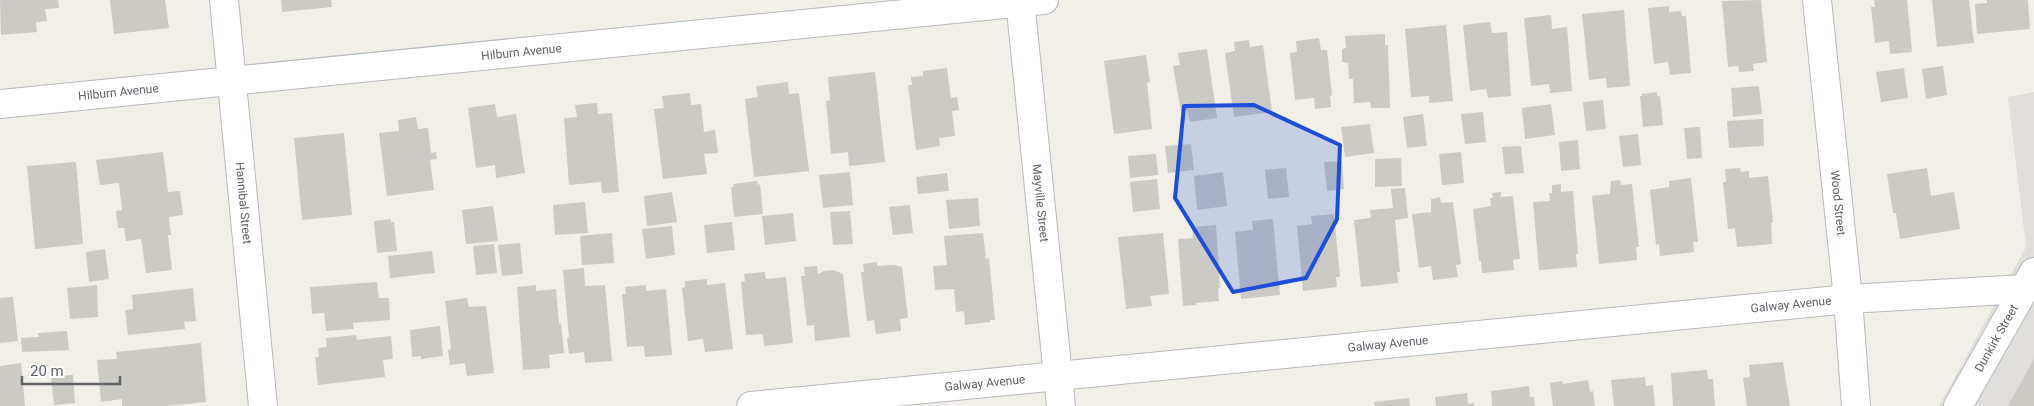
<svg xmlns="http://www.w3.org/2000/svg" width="2034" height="406" viewBox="0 0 2034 406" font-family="Roboto,sans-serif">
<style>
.industrial{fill:#e0deda}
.building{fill:#cccac5}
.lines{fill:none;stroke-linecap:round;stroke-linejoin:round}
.street-casing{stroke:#b5b8bc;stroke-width:30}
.secondary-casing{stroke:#b6babf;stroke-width:30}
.street{stroke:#fff;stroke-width:28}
.secondary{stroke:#fff;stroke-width:28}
.marked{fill:#1d4ed8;fill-opacity:0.2;stroke:#1d4ed8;stroke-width:4;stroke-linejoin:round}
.labels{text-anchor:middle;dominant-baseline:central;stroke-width:4.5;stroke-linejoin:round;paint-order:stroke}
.street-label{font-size:12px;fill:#5f6368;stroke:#fff}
</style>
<rect width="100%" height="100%" fill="#f1efe8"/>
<path class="industrial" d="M2034 92V406H1939L2026 247 2008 97Z"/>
<path class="building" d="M0 0H58L59 8 45 9 47 21 36 22 37 32 1 35Z
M110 0H165L169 28 114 34Z
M281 0H331L332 7 282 12Z
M1761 0 1767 62 1753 64 1754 71 1739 72 1738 66 1728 67 1722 1Z
M1874 0H1907L1912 52 1890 54 1889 41 1875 43 1871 7H1875Z
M1932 0H1969L1974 43 1937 47Z
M1987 0H2028L2030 29 1977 34 1975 4 1987 3Z
M1669 6V12L1681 11 1682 16H1686L1691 73 1670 75 1668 62 1654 64 1648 8Z
M1624 10 1630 86 1607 88 1606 78 1589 80 1582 14Z
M1551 15 1552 29 1567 27 1572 91 1550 93 1549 84 1531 86 1524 18Z
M1490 22 1492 33 1507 32 1511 96 1488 98 1486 89 1470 91 1463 25Z
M1446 25 1453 101 1429 103V96L1411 97 1405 29Z
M1385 34V45H1388L1390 108H1371L1370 102 1354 103 1353 79H1349L1348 63 1342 62V49L1346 48 1345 36Z
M1319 38 1321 50H1327L1332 95 1330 96 1331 107 1315 109 1314 98 1295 100 1290 53 1297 52 1296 41Z
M1249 40 1250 47 1263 45 1272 112 1234 117 1225 53 1235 51 1234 42Z
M1207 49 1217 118 1190 122 1187 110 1181 112 1173 66 1180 65 1178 53Z
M1146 55 1150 82 1147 83 1152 129 1114 134 1104 61Z
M1943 66 1947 95 1926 99 1922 69Z
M947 68 951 98 957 97 959 110 952 111 955 136 939 138 940 146 916 150 908 85H912L911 77 923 76V71Z
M1904 68 1908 98 1881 102 1876 72Z
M875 72 885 162 849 166 848 152 831 154 826 101 830 100 828 77Z
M788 82 789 94 799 93 809 171 754 177 745 99 758 97 756 86Z
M1759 86 1762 114 1733 117 1731 88Z
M1657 92V96H1660L1663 125 1643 127 1640 96H1642V94Z
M690 93 691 105 701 104 704 132 715 130 718 153 704 154 707 174 663 179 654 109 664 108 662 96Z
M1603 100 1606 129 1586 131 1583 102Z
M597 103 598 114 612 113 619 192 602 193 601 182 569 185 564 118 577 117 575 105Z
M495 104 497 117 516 114 525 173 496 178 495 165 476 168 468 108Z
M1551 104 1555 135 1525 139 1522 108Z
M1483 112 1486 142 1465 144 1461 114Z
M1423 114 1427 146 1407 148 1403 117Z
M416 117 418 129 428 128 431 153 436 152 437 159 430 160 434 190 387 196 379 133 399 131 398 120Z
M1763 119 1764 146 1729 148 1727 121Z
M1370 124 1374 153 1345 157 1341 127Z
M1700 127 1702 158 1687 159 1684 128Z
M344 133 352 215 302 220 294 138Z
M1638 134 1641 165 1623 167 1619 136Z
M1578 140 1580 169 1561 171 1559 142Z
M1191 144 1194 170 1168 173 1165 146Z
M1521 146 1524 173 1505 174 1502 147Z
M163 152 168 192 180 191 183 215 169 217 171 235H168L172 270 146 273 141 239 126 241 124 228H118L116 211 122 210 119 183 100 185 96 160Z
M1461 152 1464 183 1442 185 1439 154Z
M1156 154 1158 175 1130 178 1128 156Z
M1401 158 1402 186 1375 187V159Z
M1342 161 1344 189 1327 191 1324 162Z
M76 162 83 244 35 249 27 166Z
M1286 168 1289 197 1268 199 1265 170Z
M1740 168 1741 172 1749 171V178L1768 176 1773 222 1771 223 1772 244 1737 247 1735 228 1728 229 1723 182H1726L1725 169Z
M1927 168 1931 196 1954 192 1960 229 1900 239 1896 213H1893L1887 174Z
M850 172 853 205 823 208 819 175Z
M1223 172 1227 206 1197 210 1194 176Z
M947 173 949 191 918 194 916 177Z
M1691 178 1698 242H1693L1694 252 1660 256 1659 244 1656 245 1650 190 1669 187V181Z
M1157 179 1160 209 1133 212 1130 182Z
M1620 180 1621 185 1632 184 1639 247H1636L1637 260 1599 264 1592 196 1610 194 1611 181Z
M757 181 758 185 760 184 763 214 734 217 731 187H734L733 184Z
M1561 184V192L1573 191 1578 254H1576L1577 267 1539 270 1533 202 1550 201 1549 193H1552V185Z
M1405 188 1408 218 1395 220 1400 272H1397L1398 283 1361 287 1354 220 1371 218 1370 210 1393 208 1391 189Z
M672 192 677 222 647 226 644 196Z
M1501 192V197L1513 196 1520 259 1513 260 1514 270 1482 273 1481 261H1479L1473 209 1491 206 1490 198H1493L1492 193Z
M1440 197 1441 203 1453 202 1461 264 1456 265 1458 277 1433 280 1431 266 1419 268 1412 214 1431 212V199Z
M978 198 980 226 949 229 946 200Z
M585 202 588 233 555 235 553 205Z
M910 205 913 233 893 235 889 207Z
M493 206 498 241 466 244 462 210Z
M850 211 853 244 833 245 830 212Z
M793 213 796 241 765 245 762 216Z
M1334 214 1340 277H1336L1337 287 1303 291 1297 226 1312 224 1311 216Z
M391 219V222H394L397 251 377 253 374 221Z
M1273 219 1280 295 1241 299 1235 232 1253 230 1252 221Z
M732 222 735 250 707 253 704 225Z
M1216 225 1220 288 1218 289 1219 301 1195 303 1196 305 1183 306 1178 239 1193 238 1192 227Z
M672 226 675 255 646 259 642 229Z
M612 233 614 263 582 265 580 236Z
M983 233 986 259 989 258 995 320H990V322L965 325 964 311 956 312 954 289 935 290 933 266 947 265 944 236Z
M1163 233 1169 294 1150 296 1152 306 1126 309 1118 237Z
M520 243 523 274 502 276 498 245Z
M494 244 497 273 476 275 473 246Z
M105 249 109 279 89 282 86 252Z
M432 251 435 273 390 278 388 256Z
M877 262V266L894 265 902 267 908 318 900 319 901 331 876 334 874 320 867 321 861 272H864L863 264Z
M817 266 818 274 824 271 834 270 843 274 850 337 815 341 814 325 807 326 801 276H805L804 267Z
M584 268 585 286 605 285 612 361 585 363 584 352 569 354 567 338 569 337 563 270Z
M765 272 766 279 786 277 793 343 764 346 763 334 746 335 741 282 745 281 744 274Z
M707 279V285L725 283 733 349 705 352 703 339 688 341 682 288 685 287V281Z
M377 282 379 298H389L390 320 353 323 354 329 326 331 324 313 312 314 310 287Z
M97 285 98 317 70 319 67 288Z
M536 285V291L556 289 559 324 561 323 564 353 549 355 550 368 523 370 517 287Z
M646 285V291L666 289 672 355 645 357 644 346 627 347 622 294H626L625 287Z
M193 288 196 321 184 322 185 329 128 335 125 310 133 309 132 295Z
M13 297 18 341 0 343V298Z
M467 298 469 307 486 306 494 373 467 376 465 363 450 365 448 350 451 349 445 301Z
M440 326 443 356 421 359V356L412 357 410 330Z
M67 331 69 350 22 352 21 338 39 337 38 333Z
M356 335 357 340 391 336 393 359 383 360 385 377 318 385 315 357H319L318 348 327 347 326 338Z
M201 343 206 402 166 406H122V399L101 402 97 360 117 359 116 352Z
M2034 359V406H2008Z
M1783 362 1790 406H1747L1743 378 1750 377 1749 365Z
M21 363 25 406H0V366Z
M1707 370 1708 379H1713L1715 406H1673L1671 373Z
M73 375 75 403 54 405 51 376Z
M1645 377 1646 386 1653 385 1655 406H1614L1611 380Z
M1588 380 1590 392 1593 391 1595 406H1553L1550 383 1562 381 1563 384Z
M1529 386 1530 397H1534L1535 406H1492L1491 391Z
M1467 393 1468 404 1474 403V406H1436L1435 397Z
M1409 398 1410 406H1375L1374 402Z"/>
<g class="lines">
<defs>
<g id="street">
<path id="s1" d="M224 0 263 406"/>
<path id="s2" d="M1020 0 1061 406"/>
<path id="s3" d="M1817 0 1848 299 1856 406"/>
<path id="s4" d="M0 104 1044 0"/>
<path id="s5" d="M751 406 1848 299 2025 289"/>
</g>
<g id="secondary">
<path id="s6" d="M1958 406 2034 272"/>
</g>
</defs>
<use href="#street" class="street-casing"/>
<use href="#secondary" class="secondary-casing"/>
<use href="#street" class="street"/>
<use href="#secondary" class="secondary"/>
</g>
<path class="marked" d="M1254 105 1340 145 1337 219 1306 278 1233 292 1175 198 1184 106Z"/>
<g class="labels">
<g class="street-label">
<text stroke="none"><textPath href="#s4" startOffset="524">Hilburn Avenue</textPath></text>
<text stroke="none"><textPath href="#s4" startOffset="119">Hilburn Avenue</textPath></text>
<text stroke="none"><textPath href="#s1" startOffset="204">Hannibal Street</textPath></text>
<text stroke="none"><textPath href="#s2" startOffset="204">Mayville Street</textPath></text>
<text stroke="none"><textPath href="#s3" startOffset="204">Wood Street</textPath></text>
<text stroke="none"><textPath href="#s5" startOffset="1045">Galway Avenue</textPath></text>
<text stroke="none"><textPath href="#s6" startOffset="78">Dunkirk Street</textPath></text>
<text stroke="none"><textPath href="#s5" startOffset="640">Galway Avenue</textPath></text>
<text stroke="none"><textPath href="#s5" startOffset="235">Galway Avenue</textPath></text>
</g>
</g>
<path d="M22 376v8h98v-8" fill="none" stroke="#5f6368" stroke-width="2.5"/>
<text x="30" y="376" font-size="15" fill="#5f6368" stroke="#ffffff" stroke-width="4" paint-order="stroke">20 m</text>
</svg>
